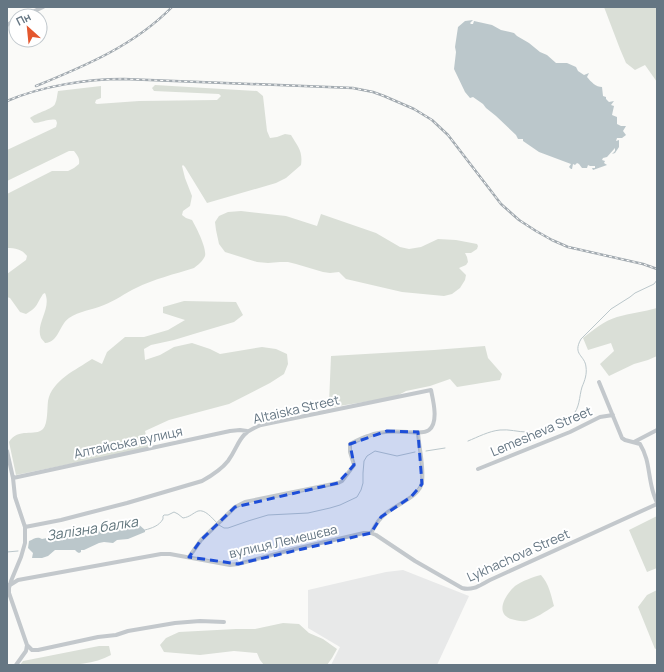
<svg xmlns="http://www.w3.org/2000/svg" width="664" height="672" viewBox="0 0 664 672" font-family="Manrope,sans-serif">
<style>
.built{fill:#e8e9e9}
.green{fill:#dadfd7}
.water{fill:#bbc7cb}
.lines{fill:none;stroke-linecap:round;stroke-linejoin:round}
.stream{stroke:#bbc7cb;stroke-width:1}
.minor{stroke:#c3c8cc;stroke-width:4}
.rail-casing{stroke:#a2aab0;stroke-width:2.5}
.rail{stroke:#fff;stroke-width:1;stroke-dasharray:3;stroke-linecap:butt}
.marked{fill:#1d4ed8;fill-opacity:0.2;stroke:#1d4ed8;stroke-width:3;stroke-dasharray:8 5;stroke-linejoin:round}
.labels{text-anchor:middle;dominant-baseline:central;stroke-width:4;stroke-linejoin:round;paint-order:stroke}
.street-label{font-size:13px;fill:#657683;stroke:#fff}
.water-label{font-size:14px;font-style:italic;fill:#60757c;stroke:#fff}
</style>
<rect width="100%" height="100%" fill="#fafaf8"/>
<path class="built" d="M403 570 469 596 437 665H331L340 647 308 628V590L386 572Z"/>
<path class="green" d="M604 7H657V82L645 65 635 70 626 63 620 49Z
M155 85 257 91 263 96 267 131 270 138 277 137 285 134 291 135C298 147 303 151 301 165L286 178 276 183 207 203 185 167 183 165 182 166 185 178 192 196 190 206 183 211 182 215 186 218 192 220C196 227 207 248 205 256 203 261 198 265 194 268 175 274 154 279 136 288 125 293 115 301 104 305 92 310 79 311 69 318 59 325 59 342 45 343 44 341 42 340 41 338 35 324 52 309 45 293L43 294C36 305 38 307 26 314L20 312 10 298 7 297V274L26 260 27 256C22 249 15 248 7 248V194L52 171H68L74 168 79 164C80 158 77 155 74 151H69L7 181V150L56 127 57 123 56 120C50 118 41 123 34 123L30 118C36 113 53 109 55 104 57 100 57 95 58 91L101 86V98L96 100 95 103 97 104 139 101 217 100 221 96 219 94 154 91 152 88Z
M241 211 286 216 317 226 321 214 376 233 400 247 409 249 421 247 438 239 456 240 477 244 478 246 477 249 471 253H465L467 257 468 262 466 265 459 268 466 275 465 280 460 288 452 294 444 296 402 292 346 279 339 272 330 273 323 272 296 264 288 262H280L268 263 257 262 225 252 219 244 216 230 215 222 219 216 228 212Z
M184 301 236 302 243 315 234 322 197 333 174 340 151 345 144 349 145 360 160 355 174 347 192 343 210 349 220 354 262 347 276 349 287 354 288 364 284 374 270 383 229 404 169 420 145 431 149 448 16 475 9 442C18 427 35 437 43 429 48 423 47 409 48 401 52 380 76 370 92 359L102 364 107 352 125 337H144L168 330 185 320 163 313V307Z
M657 308V356L648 360 634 364 609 376 600 364 614 351 611 343 588 350 583 338C593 330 604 321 617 317 630 313 644 312 657 308Z
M485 346 488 358 502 374 500 380 457 387 450 379 430 386 406 391 395 397 333 407 329 403 331 356 434 350Z
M657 516V568L647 572 629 530Z
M541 575C549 584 551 595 554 606 545 612 536 618 526 621 521 622 516 620 511 619 494 613 506 594 515 586 522 581 533 577 541 575Z
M657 590V648L655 649 638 607 647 595Z
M283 623 299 624 309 633 323 639 337 649 332 658 327 665H264L260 660 257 653 234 651 200 655 164 652 160 645 166 638 179 632 236 629H255Z
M99 646H109L111 655C85 669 49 665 20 665L23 661Z"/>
<path class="water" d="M473 20 470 23 471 24H473L474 21 492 25 501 30 514 33 517 36 529 43 540 52 547 55 556 63H567L576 67 578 71 584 75 589 73 587 77C591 82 596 87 602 87L603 96 606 97V99L609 102 614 101 611 105 614 106 612 115 617 117V124L621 126H626L623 131 626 135 622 138H617L616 141 619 140V147L615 153 612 154 615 151V148L607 157 603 158 602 160 605 161 604 163 607 165 593 170 592 168H595V166H590L588 165 587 168H582L579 164 577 163 575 165 573 164 572 169H571L569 167 571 164 539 152 523 141V139H518L516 135 496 116 486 108 483 104 473 97 470 98 465 92 454 69 456 52 455 47 458 27 465 21Z
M137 523 145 530V532L128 539 117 540 113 543 104 542 99 543 84 550H81V552L79 553 77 552 75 550H55L48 556 42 558H32L33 553 28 548 29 541C34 539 37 536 42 539L71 533 84 534 87 531 90 532 92 529 97 530 116 526 125 527Z"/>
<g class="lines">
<path class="stream" d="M468 441C478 437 489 431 500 430 509 429 518 432 527 432 543 434 561 427 572 416 580 408 579 397 582 387 585 380 587 374 586 367 585 355 572 355 581 339L611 309 630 297 635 293 654 284 657 280
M426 451 445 448
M219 525 224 528H228L248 521 268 515 308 513 330 508 340 505 357 497 361 490 363 483V473L364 461 367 456 375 451 397 456 415 452
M145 530C152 528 159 526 163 519V516L164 515H168L174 512 178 514 183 518C190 517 193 513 198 511 205 509 212 518 217 523
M7 552 18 551"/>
<path class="minor" d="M24 16 43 7
M7 25 16 20
M599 382 622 438 625 440 640 444C649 459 648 472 652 488 653 493 655 498 657 503
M634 442 657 430
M7 451 13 478 15 497 25 527V543L21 557 11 581 9 588V593L27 645 26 651 16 665
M478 469 570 432 600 417 613 415
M13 478 230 431 240 430 247 431
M25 527 61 520 88 513 127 503 202 481C211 476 221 470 228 461 241 443 237 434 261 425L431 390C433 400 439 422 429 430 424 434 414 432 408 432 394 431 380 431 368 436 362 438 356 441 350 444V452L354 465 342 481 338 483 245 502 235 507 201 540 189 557
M371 533C374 528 377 522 381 518 392 505 420 498 422 482 424 465 419 449 418 432
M7 585H10L18 580 161 554H170L230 565 238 564 295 549 364 533H371L376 535 415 561 462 588C473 591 480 585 490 580L657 504
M27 645 32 650H38L98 637 116 635 128 631 175 623 200 621 224 622"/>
<defs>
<path id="rail" d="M36 86C85 66 135 45 172 7
M7 101C42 86 86 79 124 79L353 88 373 92 384 96 414 109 432 120 448 135 501 204 519 220 536 231 552 240 568 247 643 264 657 269"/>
</defs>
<use href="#rail" class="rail-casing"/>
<use href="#rail" class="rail"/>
</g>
<path class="marked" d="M387 431 418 432 422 484 411 497 381 517 371 533 238 564 189 557 201 540 235 507 338 483 354 465 350 444Z"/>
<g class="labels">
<g class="street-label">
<text transform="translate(296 409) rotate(-13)">Altaiska Street</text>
<text transform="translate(541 431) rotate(-23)">Lemesheva Street</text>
<text transform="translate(128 442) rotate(-12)">Алтайська вулиця</text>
<text transform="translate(283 541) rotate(-13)">вулиця Лемешєва</text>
<text transform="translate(518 555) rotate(-24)">Lykhachova Street</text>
</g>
<g class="water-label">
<text transform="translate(92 528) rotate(-9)">Залізна балка</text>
</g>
</g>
<rect width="664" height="672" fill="none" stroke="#657683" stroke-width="16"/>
<g transform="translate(28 28) rotate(333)"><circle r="19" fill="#ffffff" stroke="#c1c8cd"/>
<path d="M0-3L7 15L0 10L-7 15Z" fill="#e4572e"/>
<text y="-6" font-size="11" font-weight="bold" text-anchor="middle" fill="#657683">Пн</text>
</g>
</svg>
